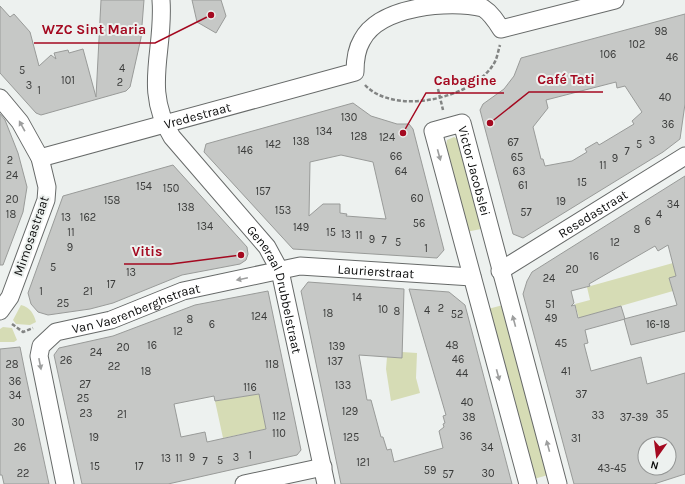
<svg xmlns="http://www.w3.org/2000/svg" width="685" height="484" viewBox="0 0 685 484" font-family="Karla,sans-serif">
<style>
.green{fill:#d6dcb5}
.building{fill:#c6c8c6;stroke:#999b99;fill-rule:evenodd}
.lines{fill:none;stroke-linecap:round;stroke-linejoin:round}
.street-casing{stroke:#676a69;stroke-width:19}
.path{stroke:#828483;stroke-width:2.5;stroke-dasharray:4 2;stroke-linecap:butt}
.street{stroke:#fff;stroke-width:17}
.oneway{fill:#9d9e9e}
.labels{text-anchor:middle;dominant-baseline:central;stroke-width:4;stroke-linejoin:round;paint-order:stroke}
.number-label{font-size:11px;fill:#3a3b3a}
.street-label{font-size:13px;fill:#0b0c0c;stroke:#edf1ef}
.leader{fill:none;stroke:#a40920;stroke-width:1.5}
.callout-dot{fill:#a40920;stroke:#edf1ef;stroke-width:1.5}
.callout-label{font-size:14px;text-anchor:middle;font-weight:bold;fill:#a40920;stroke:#edf1ef;stroke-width:4;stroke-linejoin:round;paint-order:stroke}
</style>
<rect width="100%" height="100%" fill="#edf1ef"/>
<path class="green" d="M454 137 458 139 481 229 466 232 446 146 447 140Z
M673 263 676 276 669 279 673 291 579 318 575 304 590 300 587 287Z
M21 305C30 307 34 314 36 322L30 325 16 324 13 320Z
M503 305 548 475 534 479 488 309Z
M3 327 12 328 17 340 14 342H0V329Z
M402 352 417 353 416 378 420 393 391 401 386 369 387 357 402 358Z
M259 394 266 429 223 438 215 401Z"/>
<path class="building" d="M101 0H144L141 38 130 87 126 91 41 115 36 113 0 73V6L10 17 14 14 30 32 39 66 51 55 56 59 54 53 68 50 69 53 83 49 96 97Z
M192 0H221L226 16 216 33 197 22Z
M685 14V104L680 139 663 152 523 238 513 234 480 110 483 104 504 89 514 76 521 58ZM616 82 617 88 625 86 642 112 632 121 634 124 599 145 597 142 585 149 587 152 572 161 545 166 543 159H541L533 127 548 108 546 100Z
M353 103 371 116 397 124H409L413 129 444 250 437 258 293 249 204 152 206 144ZM341 155 373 162 386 219 346 216 347 214 340 213V204H323L309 216 310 162Z
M0 114 5 120 18 153 27 187 23 212 3 265H0Z
M173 165 247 247 248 254 246 260 240 264 182 275 113 303 90 309 48 315 38 312 31 304 28 293 63 196Z
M685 176V331L631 345 624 319 677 305 669 278 676 276 668 245 658 251 655 246 589 284 590 286 571 291 574 303 571 306 575 305 578 318 621 306 625 319 585 330 588 343 584 344 591 371 641 357 647 384 685 373V474L654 484H574L523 294 527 281 532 272ZM645 444H669V468H645Z
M308 282 404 289 402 358 359 355 367 400H371L381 437H383L387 450 391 449 394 462 443 448 439 431 444 427 443 424 445 423 443 416 446 415 409 289 449 292 465 305 512 484H341L301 291Z
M268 291 301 450 297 455 168 484H82L54 355 59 348 113 336 195 305ZM259 394 266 429 207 442 205 432 181 437 174 404 214 396 215 401Z
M20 347 25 372 49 484H4L2 475H0V349Z"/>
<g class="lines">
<defs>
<g id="street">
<path id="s1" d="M161 0C165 51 142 89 172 137L267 247 280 271 326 484"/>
<path d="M0 98 20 122 40 158 47 187 46 200 10 297 0 311"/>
<path id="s2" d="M40 158 355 72C355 60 356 50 362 40 380 6 450 0 483 8 491 13 496 21 501 29L615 0"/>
<path id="s3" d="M500 271 685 156"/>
<path id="s4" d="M65 484 39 356 41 346 56 332 111 320 183 291 300 266 472 277"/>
<path d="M244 484 323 467"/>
<path id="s5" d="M528 484 433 131 462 123 558 484"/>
</g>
</defs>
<use href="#street" class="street-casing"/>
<path class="path" d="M365 85C394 116 471 99 493 65 497 60 498 51 500 45
M438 89 443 110
M12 324 23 332 33 328"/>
<use href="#street" class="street"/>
</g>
<defs><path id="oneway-solid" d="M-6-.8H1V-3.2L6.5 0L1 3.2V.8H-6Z"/></defs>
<g class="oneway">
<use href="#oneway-solid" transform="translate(22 126) rotate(-119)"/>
<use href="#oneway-solid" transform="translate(439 155) rotate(75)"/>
<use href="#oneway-solid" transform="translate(242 279) rotate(168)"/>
<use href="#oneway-solid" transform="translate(514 321) rotate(-105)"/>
<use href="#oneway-solid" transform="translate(40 364) rotate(79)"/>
<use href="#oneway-solid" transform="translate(498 375) rotate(75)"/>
<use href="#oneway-solid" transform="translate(548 446) rotate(-105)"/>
</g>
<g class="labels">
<g class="number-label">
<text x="661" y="31">98</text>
<text x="637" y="44">102</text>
<text x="608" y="54">106</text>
<text x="672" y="57">46</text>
<text x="122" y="68">4</text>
<text x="22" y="70">5</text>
<text x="68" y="80">101</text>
<text x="120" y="82">2</text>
<text x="29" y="85">3</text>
<text x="39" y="90">1</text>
<text x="665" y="97">40</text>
<text x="349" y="117">130</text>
<text x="668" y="124">36</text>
<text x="324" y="131">134</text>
<text x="359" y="136">128</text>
<text x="387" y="137">124</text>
<text x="652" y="140">3</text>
<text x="301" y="141">138</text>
<text x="513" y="142">67</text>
<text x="273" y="144">142</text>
<text x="639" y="144">5</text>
<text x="245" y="150">146</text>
<text x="627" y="151">7</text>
<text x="396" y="156">66</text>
<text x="517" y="157">65</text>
<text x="615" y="158">9</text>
<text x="10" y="160">2</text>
<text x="603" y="165">11</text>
<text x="401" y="171">64</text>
<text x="519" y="171">63</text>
<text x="12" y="175">24</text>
<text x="582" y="182">15</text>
<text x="523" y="185">61</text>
<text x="144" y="186">154</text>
<text x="171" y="188">150</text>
<text x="263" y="191">157</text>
<text x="417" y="198">60</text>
<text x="12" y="199">20</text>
<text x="112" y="200">158</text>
<text x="561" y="201">19</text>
<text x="673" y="204">34</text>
<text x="186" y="207">138</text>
<text x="283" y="210">153</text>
<text x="526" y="212">57</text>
<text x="11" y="214">18</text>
<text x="659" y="214">4</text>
<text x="66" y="217">13</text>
<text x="88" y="217">162</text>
<text x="648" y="221">6</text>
<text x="419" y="223">56</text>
<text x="205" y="226">134</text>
<text x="301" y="227">149</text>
<text x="637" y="229">8</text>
<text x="71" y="232">11</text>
<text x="331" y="232">15</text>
<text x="346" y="234">13</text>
<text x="359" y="235">11</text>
<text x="372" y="239">9</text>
<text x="384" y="240">7</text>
<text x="398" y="242">5</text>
<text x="615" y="242">12</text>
<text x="70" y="247">9</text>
<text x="426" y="248">1</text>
<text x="594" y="256">16</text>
<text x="53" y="267">5</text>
<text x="572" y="269">20</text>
<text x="131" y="272">13</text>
<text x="549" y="278">24</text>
<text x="111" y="284">17</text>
<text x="41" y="291">1</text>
<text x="88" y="291">21</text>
<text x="357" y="297">14</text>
<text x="63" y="303">25</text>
<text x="550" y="304">51</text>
<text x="441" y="308">2</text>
<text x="383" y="309">10</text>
<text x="427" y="310">4</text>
<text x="397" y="311">8</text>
<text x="328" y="313">18</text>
<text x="457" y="314">52</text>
<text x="259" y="316">124</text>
<text x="551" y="318">49</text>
<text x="190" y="319">8</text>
<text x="212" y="324">6</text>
<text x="658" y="324">16-18</text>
<text x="178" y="331">12</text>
<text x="561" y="343">45</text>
<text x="152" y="345">16</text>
<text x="452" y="345">48</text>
<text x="337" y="346">139</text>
<text x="123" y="347">20</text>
<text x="96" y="352">24</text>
<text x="458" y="359">46</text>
<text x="66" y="360">26</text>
<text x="335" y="361">137</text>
<text x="12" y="364">28</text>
<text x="272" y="364">118</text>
<text x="114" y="366">22</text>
<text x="146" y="371">18</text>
<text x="566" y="371">41</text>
<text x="462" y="373">44</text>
<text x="15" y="381">36</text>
<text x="85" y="384">27</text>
<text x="343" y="385">133</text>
<text x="250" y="387">116</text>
<text x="581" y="394">37</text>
<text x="15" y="395">34</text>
<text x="83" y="398">25</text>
<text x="467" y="402">40</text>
<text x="350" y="411">129</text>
<text x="86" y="413">23</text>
<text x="122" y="414">21</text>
<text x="662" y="414">35</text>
<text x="598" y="415">33</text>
<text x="279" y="416">112</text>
<text x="469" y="417">38</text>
<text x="634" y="417">37-39</text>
<text x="18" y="422">30</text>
<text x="279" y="433">110</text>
<text x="466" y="436">36</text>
<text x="94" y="437">19</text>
<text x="351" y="437">125</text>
<text x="576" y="438">31</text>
<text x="20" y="447">26</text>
<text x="487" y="447">34</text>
<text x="250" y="455">1</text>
<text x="192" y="457">9</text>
<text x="236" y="457">3</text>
<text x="166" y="458">13</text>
<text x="179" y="458">11</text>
<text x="220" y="460">5</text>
<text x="205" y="461">7</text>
<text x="363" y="462">121</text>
<text x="95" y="466">15</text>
<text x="139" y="466">17</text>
<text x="612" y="468">43-45</text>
<text x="430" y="470">59</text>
<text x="23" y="473">22</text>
<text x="488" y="473">30</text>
<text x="448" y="474">57</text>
</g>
<g class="street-label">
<text stroke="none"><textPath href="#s2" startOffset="163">Vredestraat</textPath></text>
<text stroke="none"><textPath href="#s5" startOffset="445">Victor Jacobslei</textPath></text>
<text stroke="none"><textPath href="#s3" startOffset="109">Resedastraat</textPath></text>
<text transform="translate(31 236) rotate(-71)">Mimosastraat</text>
<text stroke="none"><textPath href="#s4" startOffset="491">Laurierstraat</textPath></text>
<text stroke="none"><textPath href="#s1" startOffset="328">Generaal Drubbelstraat</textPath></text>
<text stroke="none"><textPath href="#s4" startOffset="245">Van Vaerenberghstraat</textPath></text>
</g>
</g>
<path class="leader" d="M211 15L155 43H34M490 123L529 92H603M403 133L426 93H504M241 255L171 264H124"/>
<g class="callout-dot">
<circle cx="211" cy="15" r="4"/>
<circle cx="490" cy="123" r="4"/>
<circle cx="403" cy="133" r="4"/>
<circle cx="241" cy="255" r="4"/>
</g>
<g class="callout-label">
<text x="94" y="34">WZC Sint Maria</text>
<text x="566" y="84">Café Tati</text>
<text x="465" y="85">Cabagine</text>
<text x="147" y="256">Vitis</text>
</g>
<g transform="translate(657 456) rotate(194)"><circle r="19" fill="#edf1ef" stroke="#939594"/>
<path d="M0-3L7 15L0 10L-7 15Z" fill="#a40920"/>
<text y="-6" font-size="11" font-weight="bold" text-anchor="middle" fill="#0b0c0c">N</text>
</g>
</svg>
